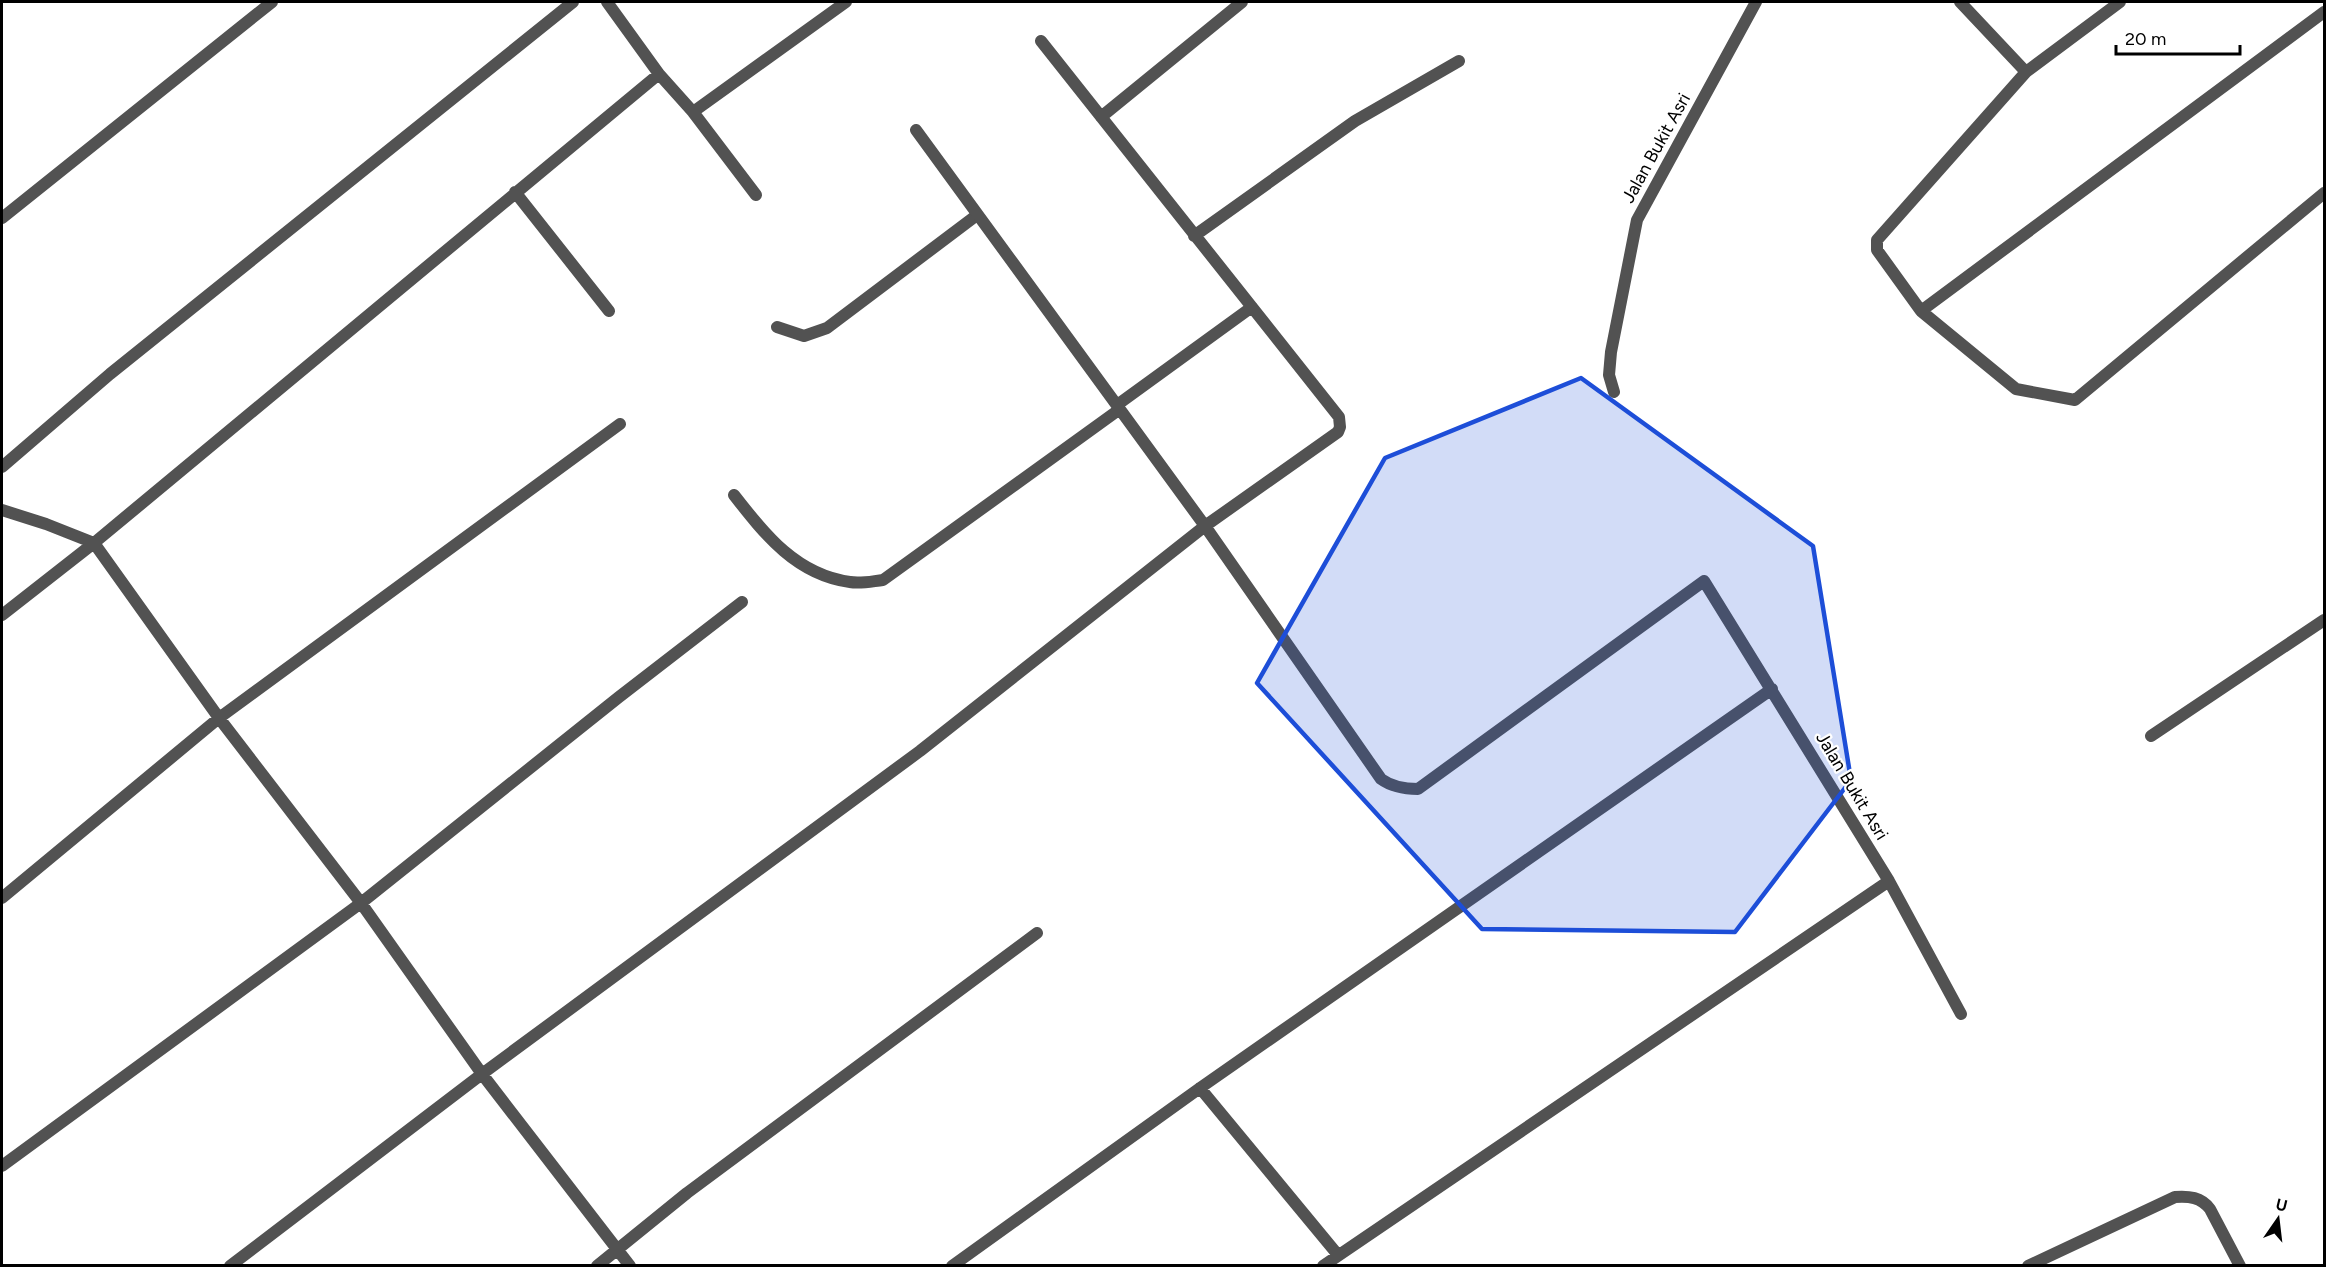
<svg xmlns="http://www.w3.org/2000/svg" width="2326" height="1267" viewBox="0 0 2326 1267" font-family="Figtree,sans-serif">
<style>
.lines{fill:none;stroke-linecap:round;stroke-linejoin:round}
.service{stroke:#525252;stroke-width:12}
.minor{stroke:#525252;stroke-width:12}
.marked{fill:#1d4ed8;fill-opacity:0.2;stroke:#1d4ed8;stroke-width:4.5;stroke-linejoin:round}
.labels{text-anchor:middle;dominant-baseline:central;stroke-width:4.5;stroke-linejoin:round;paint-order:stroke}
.street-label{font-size:18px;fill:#000;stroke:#fff}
</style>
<rect width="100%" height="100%" fill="#fff"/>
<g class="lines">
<path class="service" d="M777 327 804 336 827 328 977 215"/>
<path class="minor" d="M607 2 659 74 693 112 846 2
M1960 2 2026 72
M2324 12 1921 311 2016 389 2075 400 2324 193
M693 112 756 195
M1101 117 1242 2
M916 130 1205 526 1381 779C1392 787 1404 789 1418 789L1704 581 1889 881 1961 1014
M515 192 609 311
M2 218 272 2
M1194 236 1355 121 1459 61
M1921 311 1877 250V240L2026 72 2120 2
M1614 392 1609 375 1611 352 1637 220 1756 2
M1117 405 1252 307
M2 467 110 374 573 2
M734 495C765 535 797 575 850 582 861 584 873 581 883 580L1120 409
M2 510 46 524 94 543 219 718 361 903 482 1074 630 1266
M2 615 94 543 659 74
M2151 736 2324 620
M2 898 219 718 620 424
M1200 1088 1338 1255
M2 1166 361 903 619 697 742 602
M230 1266 482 1074 920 751 1205 526 1338 432 1340 427 1339 417 1041 41
M597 1266 687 1193 1037 933
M952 1266 1200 1088 1772 689
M1323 1266 1889 881
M2028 1266 2175 1197C2189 1196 2201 1197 2210 1209L2240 1266"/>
</g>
<path class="marked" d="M1581 378 1813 546 1851 780 1735 932 1482 929 1257 683 1385 458Z"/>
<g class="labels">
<g class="street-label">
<text transform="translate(1656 148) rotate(-61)">Jalan Bukit Asri</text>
<text transform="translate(1852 786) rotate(59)">Jalan Bukit Asri</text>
</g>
</g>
<rect width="2326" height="1267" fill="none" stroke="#000000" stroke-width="6"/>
<g transform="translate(2278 1219) rotate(14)" stroke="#ffffff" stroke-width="4.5" paint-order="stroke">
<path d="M0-4.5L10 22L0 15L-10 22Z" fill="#000000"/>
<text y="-9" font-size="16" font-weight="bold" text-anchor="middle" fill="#000000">U</text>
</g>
<path d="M2116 45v9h124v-9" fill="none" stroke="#000000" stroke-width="3"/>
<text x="2125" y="45" font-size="18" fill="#000000" stroke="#ffffff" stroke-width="4.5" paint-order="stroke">20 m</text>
</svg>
